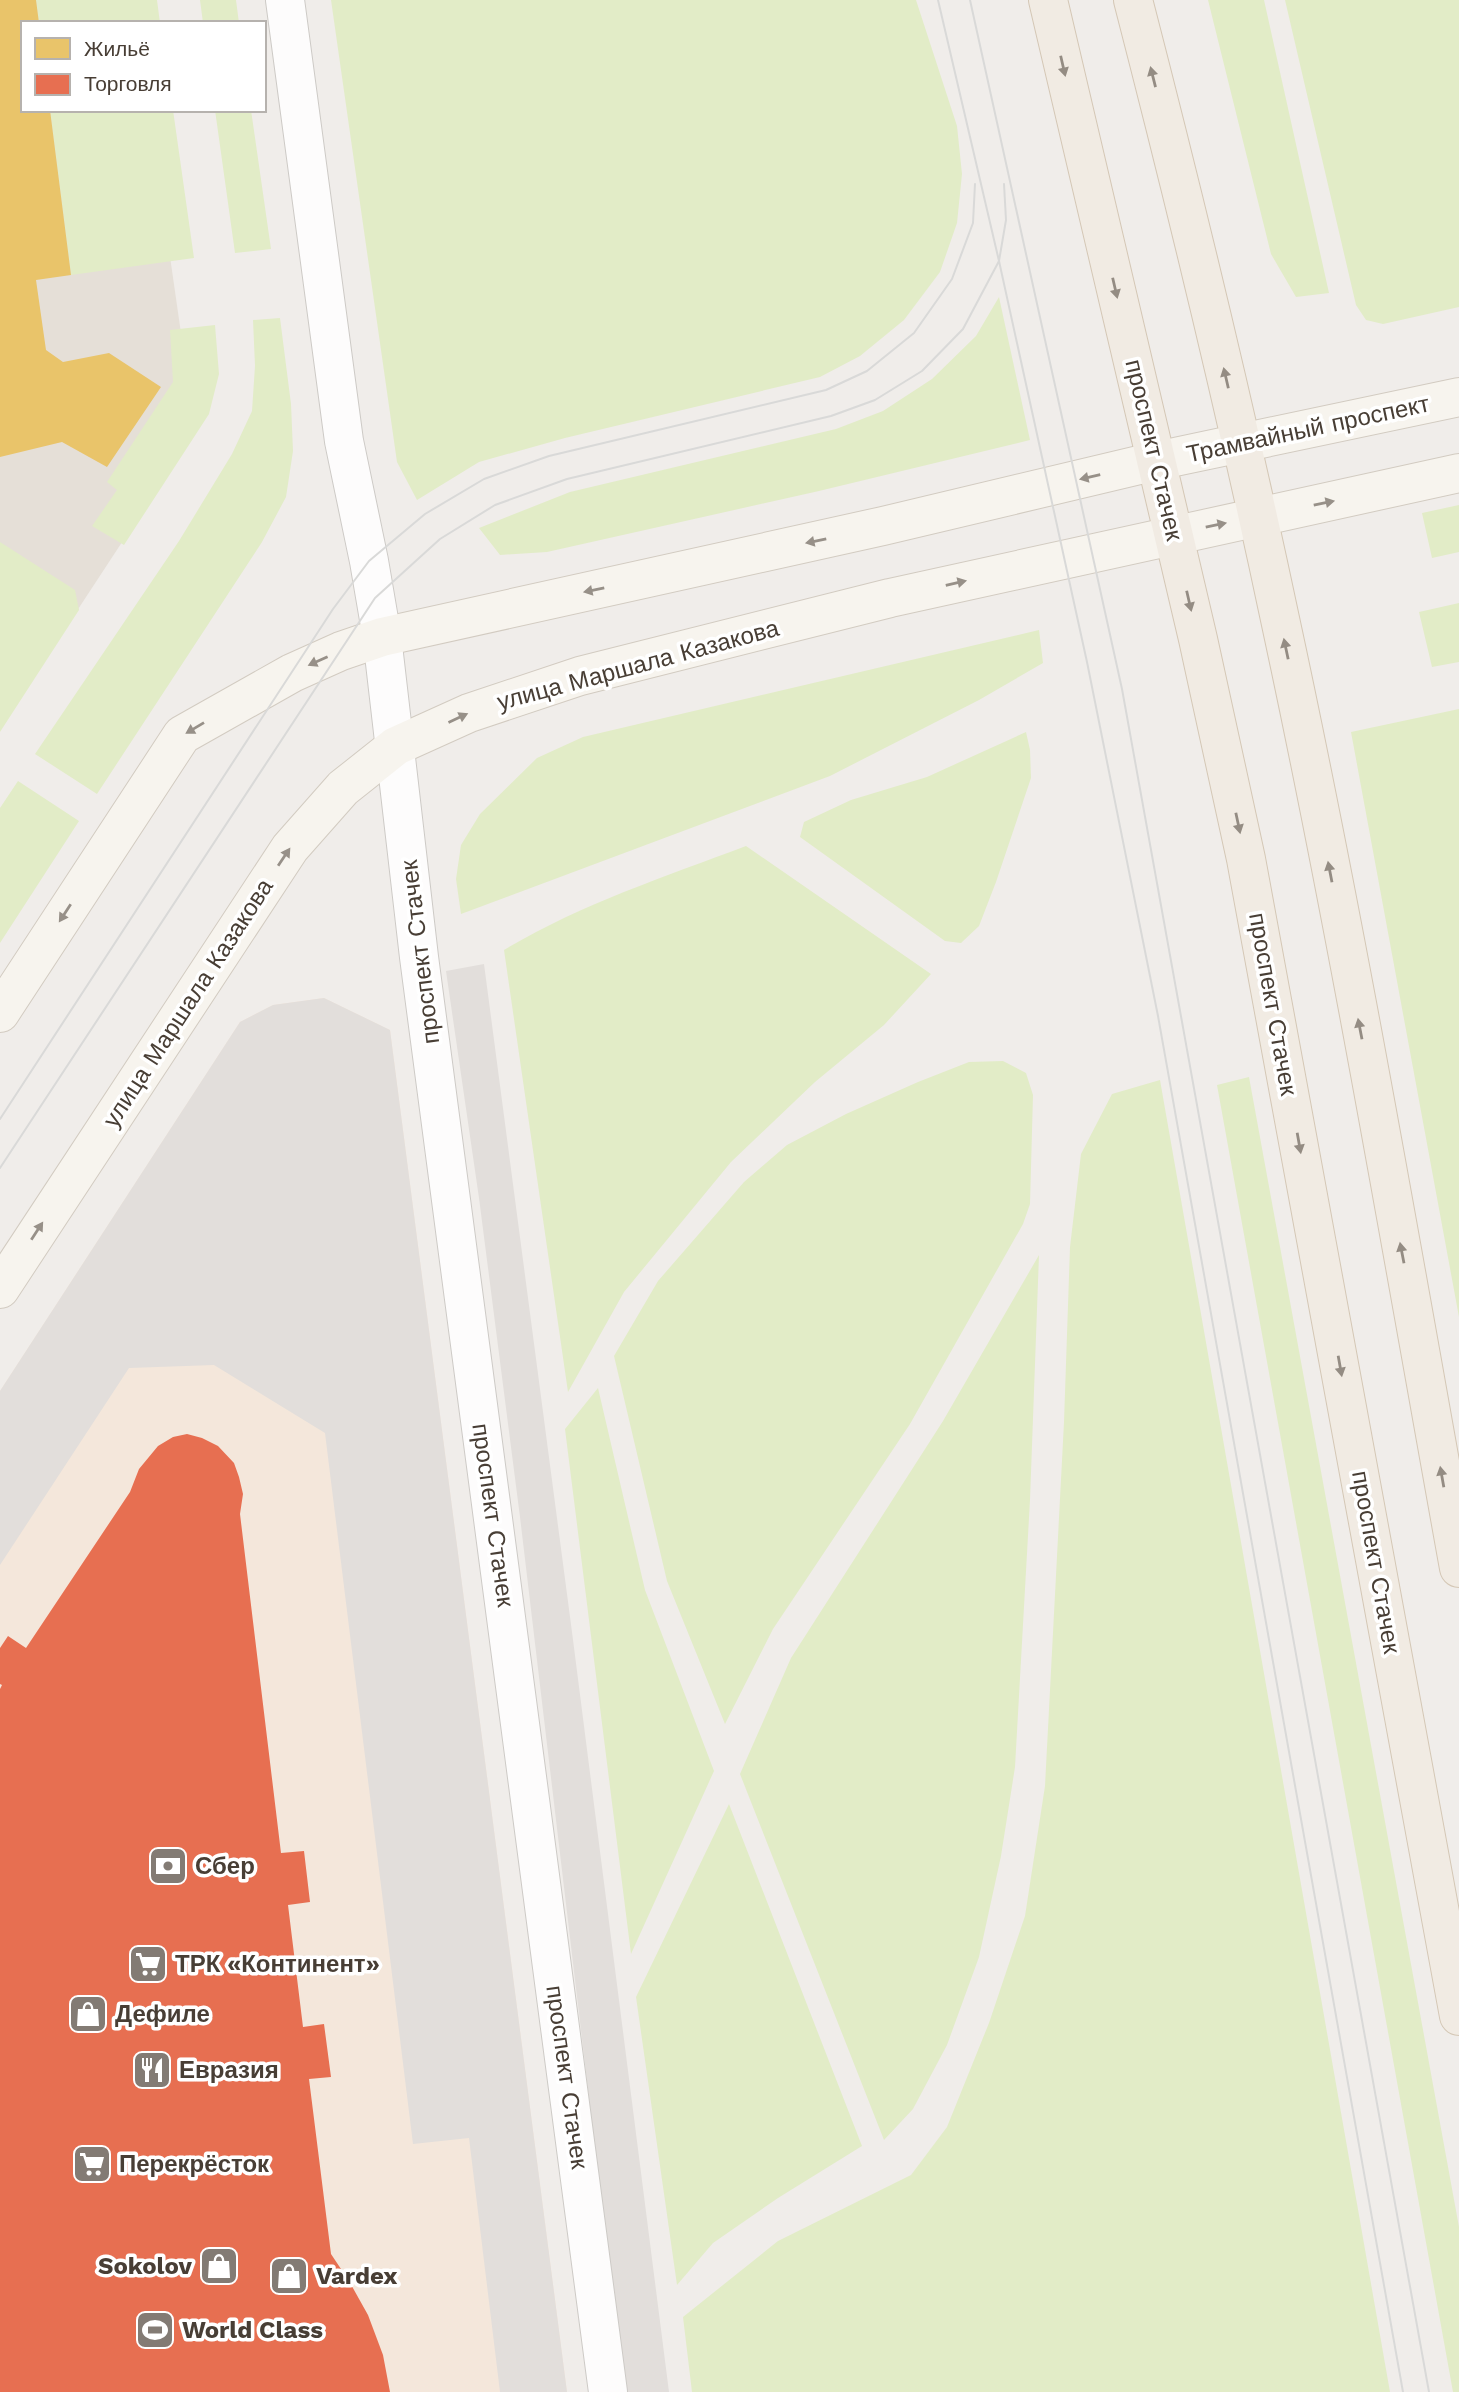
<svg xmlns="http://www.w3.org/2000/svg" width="1459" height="2392" viewBox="0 0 1459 2392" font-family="'Work Sans',sans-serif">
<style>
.residential{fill:#e5dfd7}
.commercial{fill:#f4e7db}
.green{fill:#e2ecc7}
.parking{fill:#e2dedb}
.homes{fill:#e9c46a}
.shops{fill:#e76f51}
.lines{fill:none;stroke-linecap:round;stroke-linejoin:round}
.street-casing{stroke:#cdcac6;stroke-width:40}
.secondary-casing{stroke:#d2cbc1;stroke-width:40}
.primary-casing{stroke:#d4c7b5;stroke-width:40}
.street{stroke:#fdfcfc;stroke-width:38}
.secondary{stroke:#f7f4ee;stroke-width:38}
.primary{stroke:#f1ebe3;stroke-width:38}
.tram{stroke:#d9d9d8;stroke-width:2}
.oneway{fill:#948c83}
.oneway2{fill:#979088}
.labels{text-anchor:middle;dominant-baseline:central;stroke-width:7;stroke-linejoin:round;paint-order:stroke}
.street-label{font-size:24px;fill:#483e35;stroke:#fff}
.poi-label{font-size:24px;font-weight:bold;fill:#483e35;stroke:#fff;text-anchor:start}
</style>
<rect width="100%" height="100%" fill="#f0edea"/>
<path class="residential" d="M0 0H133L23 23V110H149L195 431 0 728Z"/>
<path class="commercial" d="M324 998 390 1030 567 2392H0V1391L240 1022 273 1005Z"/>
<path class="green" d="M36 0H157L160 23H39Z
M200 0H236L239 23H203Z
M331 0H916L957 126 962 174 957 223 940 272 904 320 860 356 820 377 565 438 479 462 417 500 397 462Z
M1208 0H1264L1329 293 1296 297 1271 254Z
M1285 0H1459V307L1383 324 1366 320 1356 305Z
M50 110H173L194 258 71 275Z
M215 110H251L271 249 235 253Z
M999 297 1030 440 819 491 547 552 500 555 479 528 570 492 836 429 883 411 932 379 976 336Z
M280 318 291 404 293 451 286 497 262 542 97 794 35 754 179 541 232 454 252 411 255 366 253 320Z
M215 325 219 374 209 414 124 545 92 526 117 490 107 482 173 382 170 330Z
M1459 505V552L1432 558 1422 513Z
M0 542 75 590 79 610 0 732Z
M1459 603V662L1432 667 1419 612Z
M1039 630 1043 663 979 700 830 776 461 914 456 879 461 845 480 814 537 758 583 737Z
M1459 709V1317L1351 732Z
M1026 732 1030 750 1031 778 996 882 979 926 961 943 945 941 800 837 804 822 851 800 927 777Z
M18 781 79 821 0 943V808Z
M746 846 931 974 884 1025 815 1082 731 1162 624 1292 568 1392 504 950C579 905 664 877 746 846Z
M1003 1061 1026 1073 1033 1095 1030 1204 1023 1224 910 1424 773 1629 725 1724 667 1581 614 1356 658 1281 744 1182 787 1145 846 1114 918 1082 969 1062Z
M1249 1077 1459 2227V2392H1453L1217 1085Z
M1160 1080 1390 2392H692L683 2317 778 2241 911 2175 947 2127 989 2023 1025 1916 1045 1786 1064 1422 1070 1247 1081 1154 1112 1094Z
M1039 1255 1030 1500 1015 1767 1001 1856 979 1957 947 2045 913 2109 884 2140 740 1774 791 1658 943 1421Z
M598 1388 645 1590 714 1771 631 1954 565 1429Z
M729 1804 862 2146 778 2198 713 2243 677 2285 636 1997Z"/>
<path class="parking" d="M484 964 572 1632 669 2392H624L520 1517 479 1198 446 971Z
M324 998 390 1030 567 2392H500L469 2138 413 2144 325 1433 214 1365 129 1368 0 1565V1391L240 1022 273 1005Z"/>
<path class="homes" d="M0 0H36L39 23H23V110H50L71 275 36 280 46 350 63 362 109 353 161 387 107 467 62 442 0 457Z"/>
<path class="shops" d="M187 1434 202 1438 218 1446 234 1463 239 1477 243 1494 240 1514 281 1853 304 1851 310 1902 288 1905 303 2027 324 2024 331 2077 309 2079 331 2254 349 2281 368 2315 383 2355 390 2392H0V1689L2 1685 0 1684V1648L8 1636 26 1648 130 1492 139 1469 158 1446 173 1437Z"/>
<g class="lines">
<defs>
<path id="street" d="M285 0 344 441 369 561 382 637 419 957 608 2392"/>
<path id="secondary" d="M0 1013 182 735 292 673 341 651 382 637 883 526 1156 461 1459 397
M0 1289 290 848 343 788 396 746 469 713 580 676 890 598 1459 473"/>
<path id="primary" d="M1048 0 1198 639 1246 859 1459 2016
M1133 0C1186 205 1236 411 1280 619 1348 934 1402 1252 1459 1568"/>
</defs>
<use href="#street" class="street-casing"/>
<use href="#secondary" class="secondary-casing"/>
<use href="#primary" class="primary-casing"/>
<use href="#street" class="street"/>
<use href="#secondary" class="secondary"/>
<use href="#primary" class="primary"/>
<path class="tram" d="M938 0 999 261 1087 662 1158 1016 1403 2392
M970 0 1122 689 1429 2392
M0 1119 333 609 369 561 425 514 484 479 549 456 826 390 867 371 914 333 952 279 973 223 975 184
M0 1168 375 598 440 539 495 505 567 479 831 416 875 400 922 371 963 329 999 261 1006 220 1004 184"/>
</g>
<defs><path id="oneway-solid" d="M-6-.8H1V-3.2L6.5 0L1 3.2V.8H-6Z" transform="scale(1.75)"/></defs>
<g class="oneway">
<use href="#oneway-solid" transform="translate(1063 66) rotate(77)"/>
<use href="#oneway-solid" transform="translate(1153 77) rotate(-104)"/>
<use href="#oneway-solid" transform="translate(1115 288) rotate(77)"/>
<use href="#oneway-solid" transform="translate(1226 378) rotate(-103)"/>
<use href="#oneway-solid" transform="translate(1189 601) rotate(77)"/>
<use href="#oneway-solid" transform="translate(1286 649) rotate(-102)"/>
<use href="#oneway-solid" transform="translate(1238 823) rotate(78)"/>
<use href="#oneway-solid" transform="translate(1330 872) rotate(-101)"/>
<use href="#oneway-solid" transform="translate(1360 1029) rotate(-101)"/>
<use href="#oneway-solid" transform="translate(1299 1143) rotate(80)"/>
<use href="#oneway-solid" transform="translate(1402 1253) rotate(-101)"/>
<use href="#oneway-solid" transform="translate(1340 1366) rotate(80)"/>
<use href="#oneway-solid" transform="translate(1442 1477) rotate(-100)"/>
</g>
<g class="oneway2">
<use href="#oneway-solid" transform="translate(1090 477) rotate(167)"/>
<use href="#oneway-solid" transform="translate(1324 503) rotate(-12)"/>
<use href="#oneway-solid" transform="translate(1216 525) rotate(-12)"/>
<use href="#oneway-solid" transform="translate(816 541) rotate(168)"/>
<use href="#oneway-solid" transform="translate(956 583) rotate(-13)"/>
<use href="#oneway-solid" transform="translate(594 590) rotate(168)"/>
<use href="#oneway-solid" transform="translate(318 661) rotate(156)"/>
<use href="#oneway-solid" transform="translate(458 718) rotate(-25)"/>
<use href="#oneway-solid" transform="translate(195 728) rotate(149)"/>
<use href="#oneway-solid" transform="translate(284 857) rotate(-56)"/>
<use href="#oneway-solid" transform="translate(65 913) rotate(123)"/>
<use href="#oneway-solid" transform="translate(37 1231) rotate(-57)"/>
</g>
<defs>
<symbol id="bank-square" viewBox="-11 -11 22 22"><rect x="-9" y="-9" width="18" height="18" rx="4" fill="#837b74" stroke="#fff"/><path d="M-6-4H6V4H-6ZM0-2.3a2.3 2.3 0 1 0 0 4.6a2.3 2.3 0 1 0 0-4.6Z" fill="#fff"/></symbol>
<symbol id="supermarket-square" viewBox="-11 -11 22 22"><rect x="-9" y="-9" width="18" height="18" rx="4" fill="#837b74" stroke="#fff"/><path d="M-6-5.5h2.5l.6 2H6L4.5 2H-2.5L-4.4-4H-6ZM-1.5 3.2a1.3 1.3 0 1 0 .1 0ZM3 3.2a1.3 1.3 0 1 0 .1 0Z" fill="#fff"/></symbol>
<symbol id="shop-square" viewBox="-11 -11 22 22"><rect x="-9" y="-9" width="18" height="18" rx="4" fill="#837b74" stroke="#fff"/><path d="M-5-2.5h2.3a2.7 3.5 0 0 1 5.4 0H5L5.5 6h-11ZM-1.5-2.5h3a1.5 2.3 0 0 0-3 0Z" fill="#fff"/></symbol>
<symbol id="restaurant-square" viewBox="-11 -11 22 22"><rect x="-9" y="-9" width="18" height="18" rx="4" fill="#837b74" stroke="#fff"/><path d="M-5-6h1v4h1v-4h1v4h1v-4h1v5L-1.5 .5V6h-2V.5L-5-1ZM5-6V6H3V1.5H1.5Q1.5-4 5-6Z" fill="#fff"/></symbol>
<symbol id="stadium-square" viewBox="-11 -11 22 22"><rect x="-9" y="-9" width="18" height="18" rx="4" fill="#837b74" stroke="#fff"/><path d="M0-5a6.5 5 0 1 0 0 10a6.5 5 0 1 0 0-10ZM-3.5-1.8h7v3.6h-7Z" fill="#fff"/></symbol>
</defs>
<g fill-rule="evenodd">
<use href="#bank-square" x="146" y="1844" width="44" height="44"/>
<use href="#supermarket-square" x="126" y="1942" width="44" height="44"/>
<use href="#shop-square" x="66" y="1992" width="44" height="44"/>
<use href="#restaurant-square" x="130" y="2048" width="44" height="44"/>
<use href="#supermarket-square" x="70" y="2142" width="44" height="44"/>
<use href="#shop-square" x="197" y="2244" width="44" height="44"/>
<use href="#shop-square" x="267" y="2254" width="44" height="44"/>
<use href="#stadium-square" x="133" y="2308" width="44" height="44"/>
</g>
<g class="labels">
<g class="street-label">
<text transform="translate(1308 429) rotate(-12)">Трамвайный проспект</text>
<text transform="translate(1154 450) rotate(77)">проспект Стачек</text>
<text transform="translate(638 665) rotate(-15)">улица Маршала Казакова</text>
<text transform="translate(420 952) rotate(-97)">проспект Стачек</text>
<text transform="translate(188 1003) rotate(-57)">улица Маршала Казакова</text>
<text transform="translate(1273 1004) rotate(80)">проспект Стачек</text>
<text transform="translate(493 1515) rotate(82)">проспект Стачек</text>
<text transform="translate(1376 1562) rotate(80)">проспект Стачек</text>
<text transform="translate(567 2077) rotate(82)">проспект Стачек</text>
</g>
<g class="poi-label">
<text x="195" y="1866">Сбер</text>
<text x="175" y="1964">ТРК «Континент»</text>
<text x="115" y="2014">Дефиле</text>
<text x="179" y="2070">Евразия</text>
<text x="119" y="2164">Перекрёсток</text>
<text x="192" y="2266" text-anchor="end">Sokolov</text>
<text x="316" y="2276">Vardex</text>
<text x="182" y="2330">World Class</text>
</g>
</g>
<rect x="21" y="21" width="245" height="91" fill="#ffffff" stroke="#b6b2ae" stroke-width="2"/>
<rect x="35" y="38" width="35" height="21" fill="#e9c46a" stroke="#b6b2ae" stroke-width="2"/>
<text x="84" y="56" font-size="21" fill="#483e35">Жильё</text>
<rect x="35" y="74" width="35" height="21" fill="#e76f51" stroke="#b6b2ae" stroke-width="2"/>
<text x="84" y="91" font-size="21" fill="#483e35">Торговля</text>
</svg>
